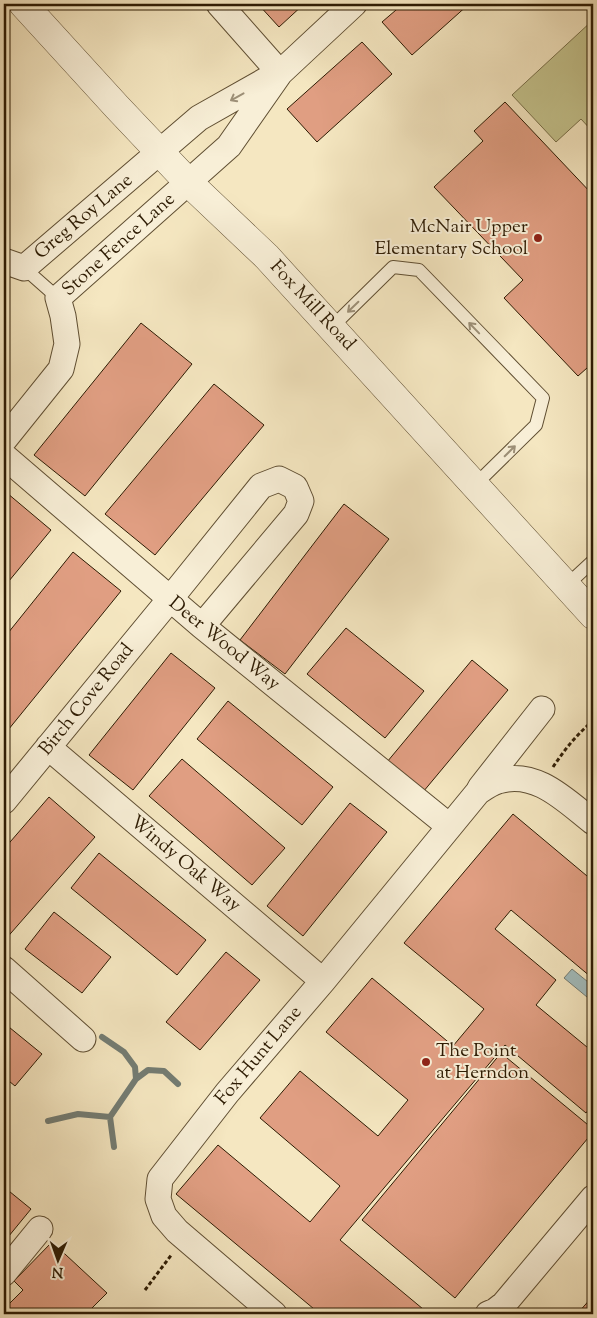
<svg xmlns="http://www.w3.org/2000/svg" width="597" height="1318" viewBox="0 0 597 1318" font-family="'Sorts Mill Goudy',serif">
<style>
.green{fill:#c4c38d;stroke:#786f48}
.water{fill:#a2bdbe;stroke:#737c73}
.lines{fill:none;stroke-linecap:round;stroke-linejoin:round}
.stream{stroke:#737c73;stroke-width:6}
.building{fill:#e09e82;stroke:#2d1b03}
.service-casing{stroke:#5f4e32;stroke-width:14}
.minor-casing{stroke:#5f4e32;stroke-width:27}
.tertiary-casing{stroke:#5f4e32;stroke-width:29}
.path{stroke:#2d1b03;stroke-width:3;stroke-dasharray:4 2.5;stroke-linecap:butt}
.service{stroke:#f8efd7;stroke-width:12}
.minor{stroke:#f8efd7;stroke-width:25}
.tertiary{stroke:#f8efd7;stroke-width:28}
.oneway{stroke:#9d9078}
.poi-dot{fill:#8f2418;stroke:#f8efd7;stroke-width:2}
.labels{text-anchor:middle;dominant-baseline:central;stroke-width:4;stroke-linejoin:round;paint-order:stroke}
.street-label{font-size:19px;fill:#2d1b03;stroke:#f8efd7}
.poi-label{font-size:19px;fill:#2d1b03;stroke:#f8efd7;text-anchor:end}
</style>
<rect width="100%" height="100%" fill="#f5e7c1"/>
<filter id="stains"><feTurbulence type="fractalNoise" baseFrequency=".004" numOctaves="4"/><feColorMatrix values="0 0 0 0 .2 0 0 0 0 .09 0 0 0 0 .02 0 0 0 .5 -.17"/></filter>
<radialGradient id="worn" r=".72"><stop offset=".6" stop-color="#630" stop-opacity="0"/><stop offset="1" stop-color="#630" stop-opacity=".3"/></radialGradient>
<path class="green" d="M593 20V132L581 119 556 142 512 95Z"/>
<path class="water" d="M572 969 593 986V1002L564 978Z"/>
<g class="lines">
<path class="stream" d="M102 1037 124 1052 135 1067 136 1079
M48 1121 78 1114 110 1117
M114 1147 110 1117 136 1079 148 1070 164 1071 178 1084"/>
</g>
<path class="building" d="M258 4H304L279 27Z
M403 4H469L412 55 382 22Z
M362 42 392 74 317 142 287 109Z
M505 102 593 195V374L587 368 578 376 504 298 523 280 434 187 483 141 474 131Z
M141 323 192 364 85 496 34 455Z
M214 384 264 425 155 555 105 514Z
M7 493 51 530 4 587V497Z
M344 504 389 539 285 674 240 640Z
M73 552 121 591 4 735V638Z
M346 628 424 691 385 738 307 674Z
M171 653 215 688 133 790 89 755Z
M472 660 508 690 423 792 387 762Z
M228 701 333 787 302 825 197 739Z
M182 759 285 848 252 885 149 796Z
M49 797 95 837 4 941V849Z
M350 803 387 832 303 936 267 906Z
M513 814 593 881V974L591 977 511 910 495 929 556 980 536 1005 593 1052V1104L586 1113 505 1045 340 1240 429 1314H320L176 1194 218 1145 310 1222 340 1186 260 1118 300 1071 378 1136 408 1100 326 1032 372 978 453 1046 484 1009 404 943Z
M99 853 206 940 177 975 71 888Z
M54 912 111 957 82 993 25 949Z
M226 952 260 980 200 1050 166 1022Z
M4 1023 42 1054 15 1086 4 1077Z
M501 1053 593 1129V1132L455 1298 362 1220Z
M4 1187 31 1209 4 1242Z
M52 1242 107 1293 86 1314H4V1309L23 1290 14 1281Z
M593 1296V1314H577Z"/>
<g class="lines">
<defs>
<path id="service" d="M24 268 58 298
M332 327 393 267 419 270 543 398 536 425 475 485
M566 586 593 561"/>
<path id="minor" d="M219 4 280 73
M4 261 24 268 199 118 275 75
M4 440 61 369 67 344 63 316 58 298 229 146 280 73 354 4
M4 456 202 626 449 826
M48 747 323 981
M480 788 542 709
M4 801 170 599 261 486 279 479 295 487 301 501 296 514 202 626
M4 969 83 1039
M4 1273 40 1229
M274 1314 177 1231 164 1216 158 1199 160 1179 227 1093 323 981 478 792C484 788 491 783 498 781 536 769 566 801 593 822
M488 1314 495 1311 504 1304 593 1198"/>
<path id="tertiary" d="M23 4 117 107 189 183 267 257 593 615"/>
</defs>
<use href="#service" class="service-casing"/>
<use href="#minor" class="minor-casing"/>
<use href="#tertiary" class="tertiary-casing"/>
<path class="path" d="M553 767C565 749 577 734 593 721
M145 1290 172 1254"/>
<use href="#service" class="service"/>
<use href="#minor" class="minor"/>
<use href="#tertiary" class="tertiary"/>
</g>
<defs><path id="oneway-shaft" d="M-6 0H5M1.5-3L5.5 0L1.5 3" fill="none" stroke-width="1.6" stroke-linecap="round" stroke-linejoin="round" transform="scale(1.25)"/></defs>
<g class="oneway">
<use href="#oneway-shaft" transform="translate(237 97) rotate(151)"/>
<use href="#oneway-shaft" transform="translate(353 307) rotate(136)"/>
<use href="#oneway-shaft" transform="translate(474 328) rotate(-134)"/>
<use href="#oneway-shaft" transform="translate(510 451) rotate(-45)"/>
</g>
<g class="poi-dot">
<circle cx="538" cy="238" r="5"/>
<circle cx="426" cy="1062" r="5"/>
</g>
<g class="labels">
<g class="street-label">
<text transform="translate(84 217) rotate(-40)">Greg Roy Lane</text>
<text transform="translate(119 245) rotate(-42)">Stone Fence Lane</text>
<text transform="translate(312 306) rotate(47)">Fox Mill Road</text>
<text transform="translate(224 644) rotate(39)">Deer Wood Way</text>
<text transform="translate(87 700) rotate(-51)">Birch Cove Road</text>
<text transform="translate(185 864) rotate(40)">Windy Oak Way</text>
<text transform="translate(259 1056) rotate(-50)">Fox Hunt Lane</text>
</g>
<g class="poi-label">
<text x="528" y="227">McNair Upper<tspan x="528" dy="22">Elementary School</tspan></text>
<text x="436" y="1051" text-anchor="start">The Point<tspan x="436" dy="22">at Herndon</tspan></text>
</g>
</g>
<rect width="597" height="1318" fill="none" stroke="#f5e7c1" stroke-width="20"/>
<rect x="5" y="5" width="587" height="1308" fill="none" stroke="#2d1b03" stroke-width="2.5"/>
<rect x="10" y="10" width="577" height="1298" fill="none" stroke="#2d1b03"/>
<g transform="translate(58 1260) rotate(182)" stroke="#f8efd7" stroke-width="4" paint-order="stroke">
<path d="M0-4L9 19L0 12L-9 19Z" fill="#2d1b03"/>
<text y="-8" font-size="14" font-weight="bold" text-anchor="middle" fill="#2d1b03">N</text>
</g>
<rect width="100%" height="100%" filter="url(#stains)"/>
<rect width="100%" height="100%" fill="url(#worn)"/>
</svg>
